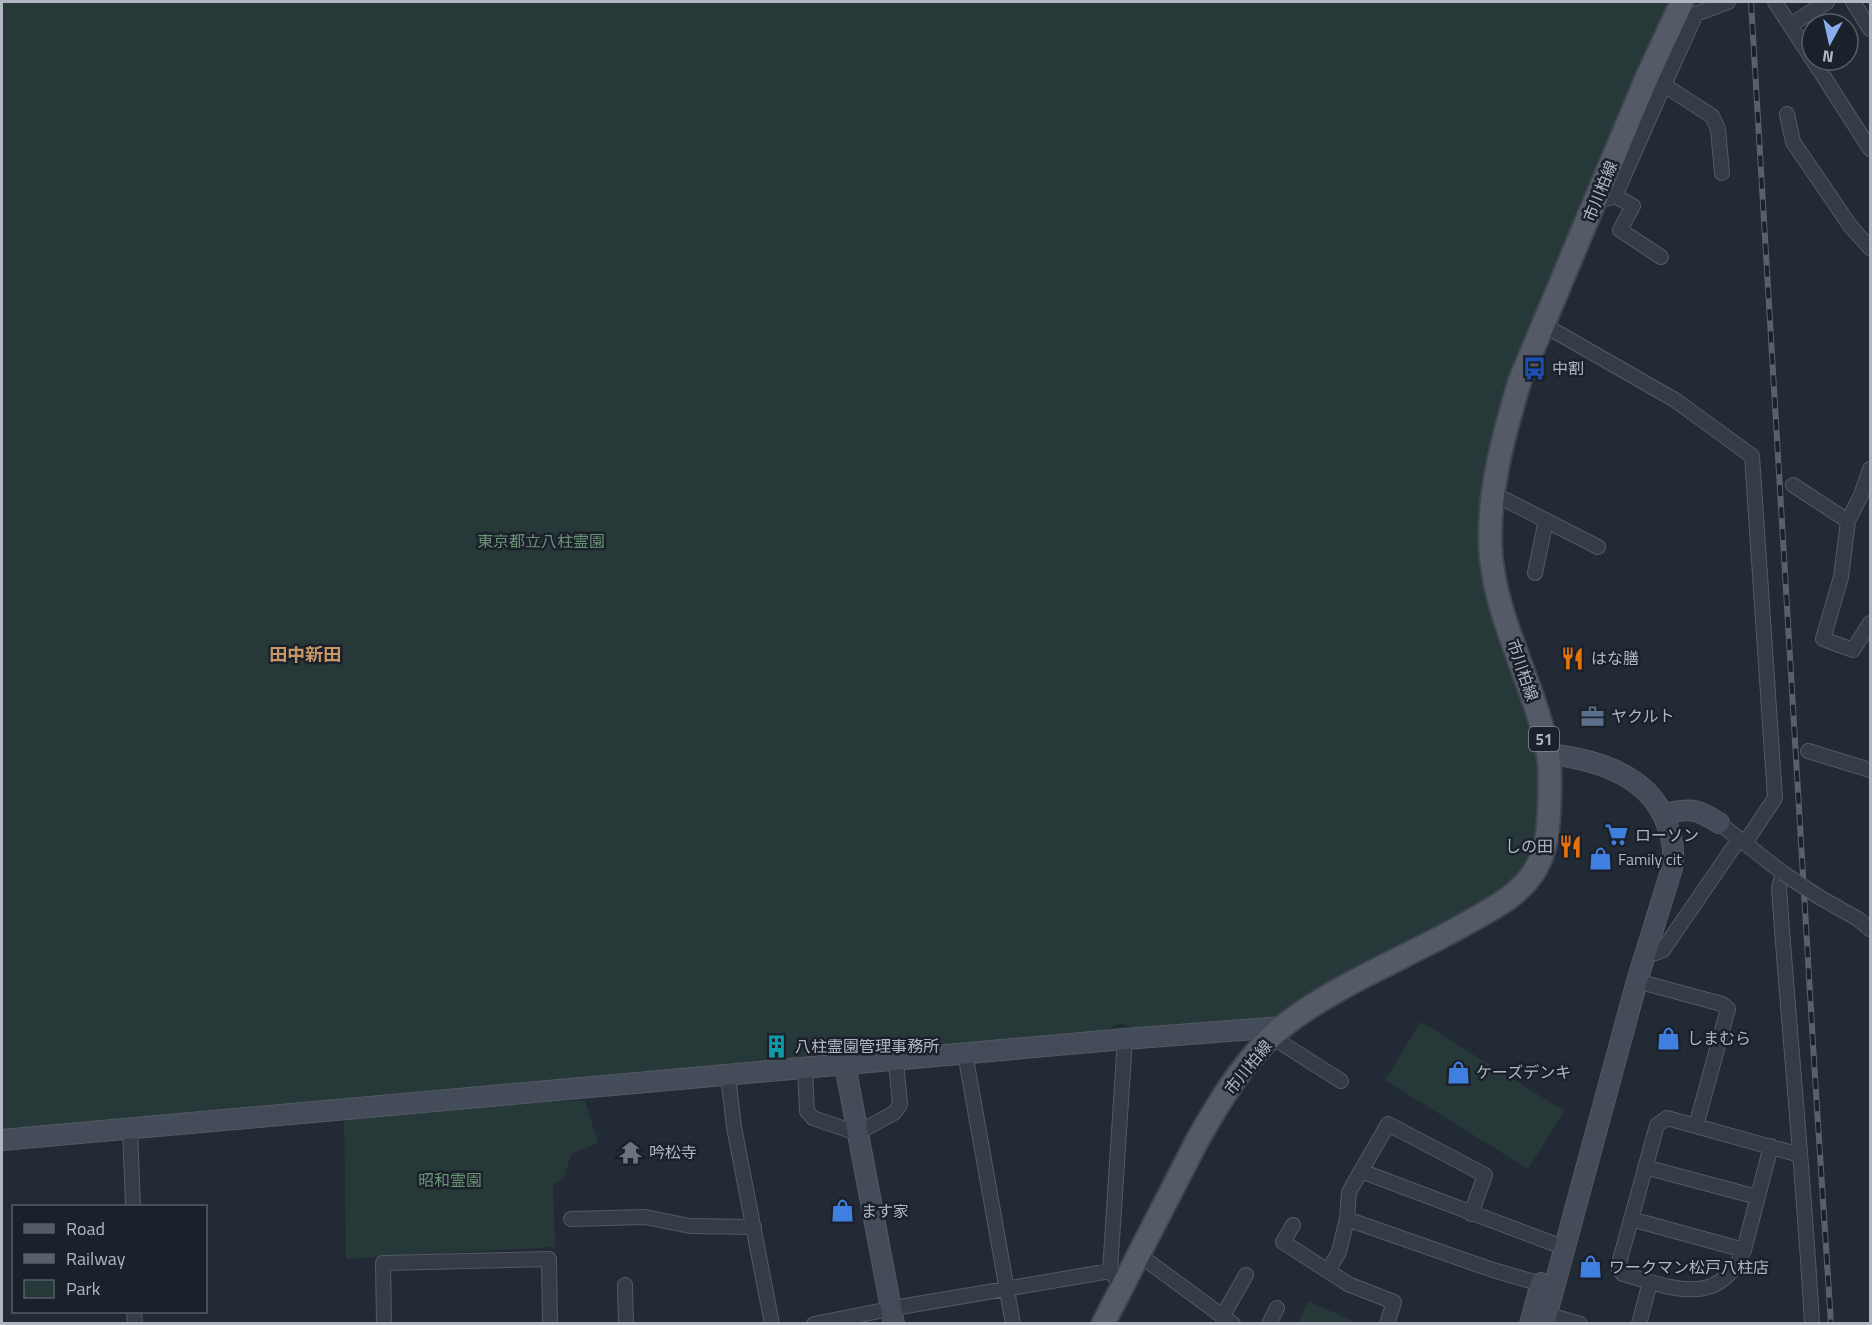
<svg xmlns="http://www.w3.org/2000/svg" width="1872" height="1325" viewBox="0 0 1872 1325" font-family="'Titillium Web','Noto Sans JP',sans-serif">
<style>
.green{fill:#273839}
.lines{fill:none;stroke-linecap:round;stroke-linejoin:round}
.street-casing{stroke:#535a64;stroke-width:16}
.secondary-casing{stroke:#535a64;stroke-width:22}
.primary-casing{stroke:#3f4550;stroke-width:26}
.street{stroke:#363c47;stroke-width:14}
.secondary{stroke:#444b59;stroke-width:20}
.primary{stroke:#545b67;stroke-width:22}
.rail-casing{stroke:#58606e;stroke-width:6}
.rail{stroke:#1b212b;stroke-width:4;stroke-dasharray:11;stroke-linecap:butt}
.street-bridge-casing{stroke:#535a64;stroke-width:16;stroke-linecap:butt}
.street-bridge{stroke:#363c47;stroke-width:14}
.labels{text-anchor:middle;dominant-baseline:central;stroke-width:5;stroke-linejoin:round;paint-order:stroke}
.shield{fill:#1b212b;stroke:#838a95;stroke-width:1.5}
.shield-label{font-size:15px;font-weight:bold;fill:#b0b7c3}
.street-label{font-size:16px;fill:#b0b7c3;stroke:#1b212b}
.poi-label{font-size:16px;fill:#b0b7c3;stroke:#1b212b;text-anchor:start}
.park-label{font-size:16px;fill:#6a9275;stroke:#1b212b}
.neighbourhood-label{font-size:18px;font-weight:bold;fill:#c99665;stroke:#1b212b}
</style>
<rect width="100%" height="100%" fill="#222a36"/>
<path class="green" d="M2 2H1672L1511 379 1495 426 1484 475 1478 516 1480 545 1508 657 1536 753 1540 786 1537 839 1527 866 1512 884 1279 1019 1139 1034C1124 1020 1116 1020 1103 1037L2 1131Z
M1421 1022 1564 1111 1528 1169 1385 1080Z
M585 1100 598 1143 571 1154 564 1179 553 1184 555 1247 346 1259 344 1114Z
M1308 1301 1357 1323H1298Z"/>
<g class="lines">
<defs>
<path id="street" d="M1775 2 1812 59
M1853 2 1870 29
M1790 25 1827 2
M1813 60 1870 149
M1787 114 1793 142 1851 227 1870 248
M1722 173 1718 129 1712 116 1664 85 1696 14 1728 2
M1615 196 1633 206 1620 230 1661 257
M1598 197 1606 199 1615 196 1664 85
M1544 325 1675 400 1752 456 1775 798 1745 843
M1793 485 1848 521 1861 495 1870 469
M1494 494 1598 547
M1848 521 1841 577 1823 639 1853 650 1870 623
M1535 573 1546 520
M1808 751 1870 770
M1719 823 1783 873 1779 888C1789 1033 1804 1178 1812 1324
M1819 897 1858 919 1870 929
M1647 950 1656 953 1663 950 1739 839
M1637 981 1722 1004 1728 1009 1696 1126
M1272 1037 1341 1081
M965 1053 1013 1324
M805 1068 807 1111 813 1118 857 1133 894 1113 900 1105 896 1060
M728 1076 734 1127 772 1324
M130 1128 133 1206
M1771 1146 1744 1250C1719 1310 1670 1287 1623 1274L1618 1267 1657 1125 1667 1118 1800 1155
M1645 1167 1757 1197
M1361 1171 1552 1243
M1471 1214 1485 1175 1388 1124 1349 1192 1347 1219 1493 1270 1541 1284
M571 1219 645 1217 690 1226 754 1227
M1631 1219 1744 1250
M1293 1225 1283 1242 1348 1284 1394 1302 1387 1324
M1138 1254 1233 1324
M1110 1271 1125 1039
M1328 1271 1339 1252 1347 1219
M625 1285 626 1324
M134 1312 135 1324
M1546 1314 1580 1324
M1222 1317 1246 1275
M384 1324 383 1263 549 1259 550 1324
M814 1324 900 1307 1110 1271 1122 1286
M1269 1324 1277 1308
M1639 1324 1650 1282"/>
<path id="secondary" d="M1663 814C1690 808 1696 808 1719 823
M845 1065 894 1324
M2 1140 1125 1039 1282 1027
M1530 1324 1541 1283
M1544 1324 1637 981 1672 868C1675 850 1672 838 1666 822 1648 774 1595 759 1548 754"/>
<path id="primary" d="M1103 1324 1197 1141C1220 1100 1246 1057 1282 1027 1332 987 1404 958 1460 927 1487 911 1518 898 1535 870 1546 852 1548 832 1549 811 1550 792 1551 772 1548 754 1536 687 1498 626 1491 557 1486 498 1503 437 1520 380L1647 77 1682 2"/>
</defs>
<use href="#street" class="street-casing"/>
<use href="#secondary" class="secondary-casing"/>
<use href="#primary" class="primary-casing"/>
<use href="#street" class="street"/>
<use href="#secondary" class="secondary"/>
<use href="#primary" class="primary"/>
<defs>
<path id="rail" d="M1751 2 1815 1077 1831 1324"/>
</defs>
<use href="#rail" class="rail-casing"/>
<use href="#rail" class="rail"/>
<defs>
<path id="street-bridge" d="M1783 873 1819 897"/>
</defs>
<use href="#street-bridge" class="street-bridge-casing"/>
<use href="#street-bridge" class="street-bridge"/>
</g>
<defs>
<symbol id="bus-bare" viewBox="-9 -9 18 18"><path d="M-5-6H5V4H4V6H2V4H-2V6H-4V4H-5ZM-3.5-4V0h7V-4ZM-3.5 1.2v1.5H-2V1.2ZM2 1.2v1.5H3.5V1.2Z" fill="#1a4fb4" stroke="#1b212b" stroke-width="2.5" paint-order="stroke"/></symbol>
<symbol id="restaurant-bare" viewBox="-9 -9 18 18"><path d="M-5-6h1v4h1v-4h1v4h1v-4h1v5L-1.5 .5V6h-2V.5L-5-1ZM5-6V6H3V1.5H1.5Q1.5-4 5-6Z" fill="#e8710a" stroke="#1b212b" stroke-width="2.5" paint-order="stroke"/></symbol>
<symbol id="office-bare" viewBox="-9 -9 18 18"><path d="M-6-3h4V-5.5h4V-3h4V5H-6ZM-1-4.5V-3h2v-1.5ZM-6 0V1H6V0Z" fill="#5c6f8a" stroke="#1b212b" stroke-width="2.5" paint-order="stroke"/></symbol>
<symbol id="supermarket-bare" viewBox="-9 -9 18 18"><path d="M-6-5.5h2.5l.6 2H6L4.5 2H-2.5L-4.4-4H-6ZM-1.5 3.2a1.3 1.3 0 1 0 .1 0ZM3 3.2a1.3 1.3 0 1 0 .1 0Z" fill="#3f7fe0" stroke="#1b212b" stroke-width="2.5" paint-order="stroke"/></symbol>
<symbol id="shop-bare" viewBox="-9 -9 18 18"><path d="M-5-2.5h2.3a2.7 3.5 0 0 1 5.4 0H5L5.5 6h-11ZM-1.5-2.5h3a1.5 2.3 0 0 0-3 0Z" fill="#3f7fe0" stroke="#1b212b" stroke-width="2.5" paint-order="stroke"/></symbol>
<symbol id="building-bare" viewBox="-9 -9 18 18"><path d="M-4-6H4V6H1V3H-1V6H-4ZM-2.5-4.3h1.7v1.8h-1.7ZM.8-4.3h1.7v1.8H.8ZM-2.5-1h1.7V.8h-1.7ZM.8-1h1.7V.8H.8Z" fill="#0f9aa8" stroke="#1b212b" stroke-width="2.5" paint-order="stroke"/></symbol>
<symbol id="temple-bare" viewBox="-9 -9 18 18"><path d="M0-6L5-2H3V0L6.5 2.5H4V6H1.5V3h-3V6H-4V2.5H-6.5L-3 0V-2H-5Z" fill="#6b7280" stroke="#1b212b" stroke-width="2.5" paint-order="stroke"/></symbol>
</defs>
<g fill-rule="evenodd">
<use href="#bus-bare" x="1518" y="352" width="33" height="33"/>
<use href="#restaurant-bare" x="1556" y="642" width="33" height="33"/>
<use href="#office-bare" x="1576" y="700" width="33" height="33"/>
<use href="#supermarket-bare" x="1600" y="818" width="33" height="33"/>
<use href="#restaurant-bare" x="1554" y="830" width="33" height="33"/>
<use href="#shop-bare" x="1584" y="842" width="33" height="33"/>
<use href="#shop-bare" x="1652" y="1022" width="33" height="33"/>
<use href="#building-bare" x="760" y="1030" width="33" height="33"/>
<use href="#shop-bare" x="1442" y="1056" width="33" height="33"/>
<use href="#temple-bare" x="614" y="1136" width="33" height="33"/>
<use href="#shop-bare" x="826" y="1194" width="33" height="33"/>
<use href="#shop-bare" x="1574" y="1250" width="33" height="33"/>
</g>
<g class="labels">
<rect class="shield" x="1529" y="727" width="30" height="24" rx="4.5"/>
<g class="shield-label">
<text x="1544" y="739">51</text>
</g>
<g class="street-label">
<text transform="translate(1600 191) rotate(-68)">市川柏線</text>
<text transform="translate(1523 670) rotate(71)">市川柏線</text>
<text transform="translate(1248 1067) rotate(-51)">市川柏線</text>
</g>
<g class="poi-label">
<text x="1552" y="368">中割</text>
<text x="1591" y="658">はな膳</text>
<text x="1611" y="716">ヤクルト</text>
<text x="1635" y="835">ローソン</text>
<text x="1553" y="846" text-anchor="end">しの田</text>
<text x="1618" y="859">Family cit</text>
<text x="1687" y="1038">しまむら</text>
<text x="795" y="1046">八柱霊園管理事務所</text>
<text x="1476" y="1072">ケーズデンキ</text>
<text x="649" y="1152">吟松寺</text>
<text x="861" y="1211">ます家</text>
<text x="1609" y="1267">ワークマン松戸八柱店</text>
</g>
<g class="park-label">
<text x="541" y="541">東京都立八柱霊園</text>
<text x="450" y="1180">昭和霊園</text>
</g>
<g class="neighbourhood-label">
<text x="305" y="654">田中新田</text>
</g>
</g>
<rect width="1872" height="1325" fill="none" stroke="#b0b7c3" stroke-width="6"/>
<rect x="12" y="1205" width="195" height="108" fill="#1b212b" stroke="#575d68" stroke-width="1.5"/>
<rect x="24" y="1224" width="30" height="9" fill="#545b67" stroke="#575d68" stroke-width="1.5"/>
<text x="66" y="1235" font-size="18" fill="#b0b7c3">Road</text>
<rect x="24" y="1254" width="30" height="9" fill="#58606e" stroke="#575d68" stroke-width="1.5"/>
<text x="66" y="1265" font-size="18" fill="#b0b7c3">Railway</text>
<rect x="24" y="1280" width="30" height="18" fill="#273839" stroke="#575d68" stroke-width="1.5"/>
<text x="66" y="1295" font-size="18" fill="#b0b7c3">Park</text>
<g transform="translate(1830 42) rotate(188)"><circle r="28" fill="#1b212b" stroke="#575d68" stroke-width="1.5"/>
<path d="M0-4.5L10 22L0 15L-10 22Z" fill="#8bacee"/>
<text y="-9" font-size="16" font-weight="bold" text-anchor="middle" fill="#b0b7c3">N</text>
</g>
</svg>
